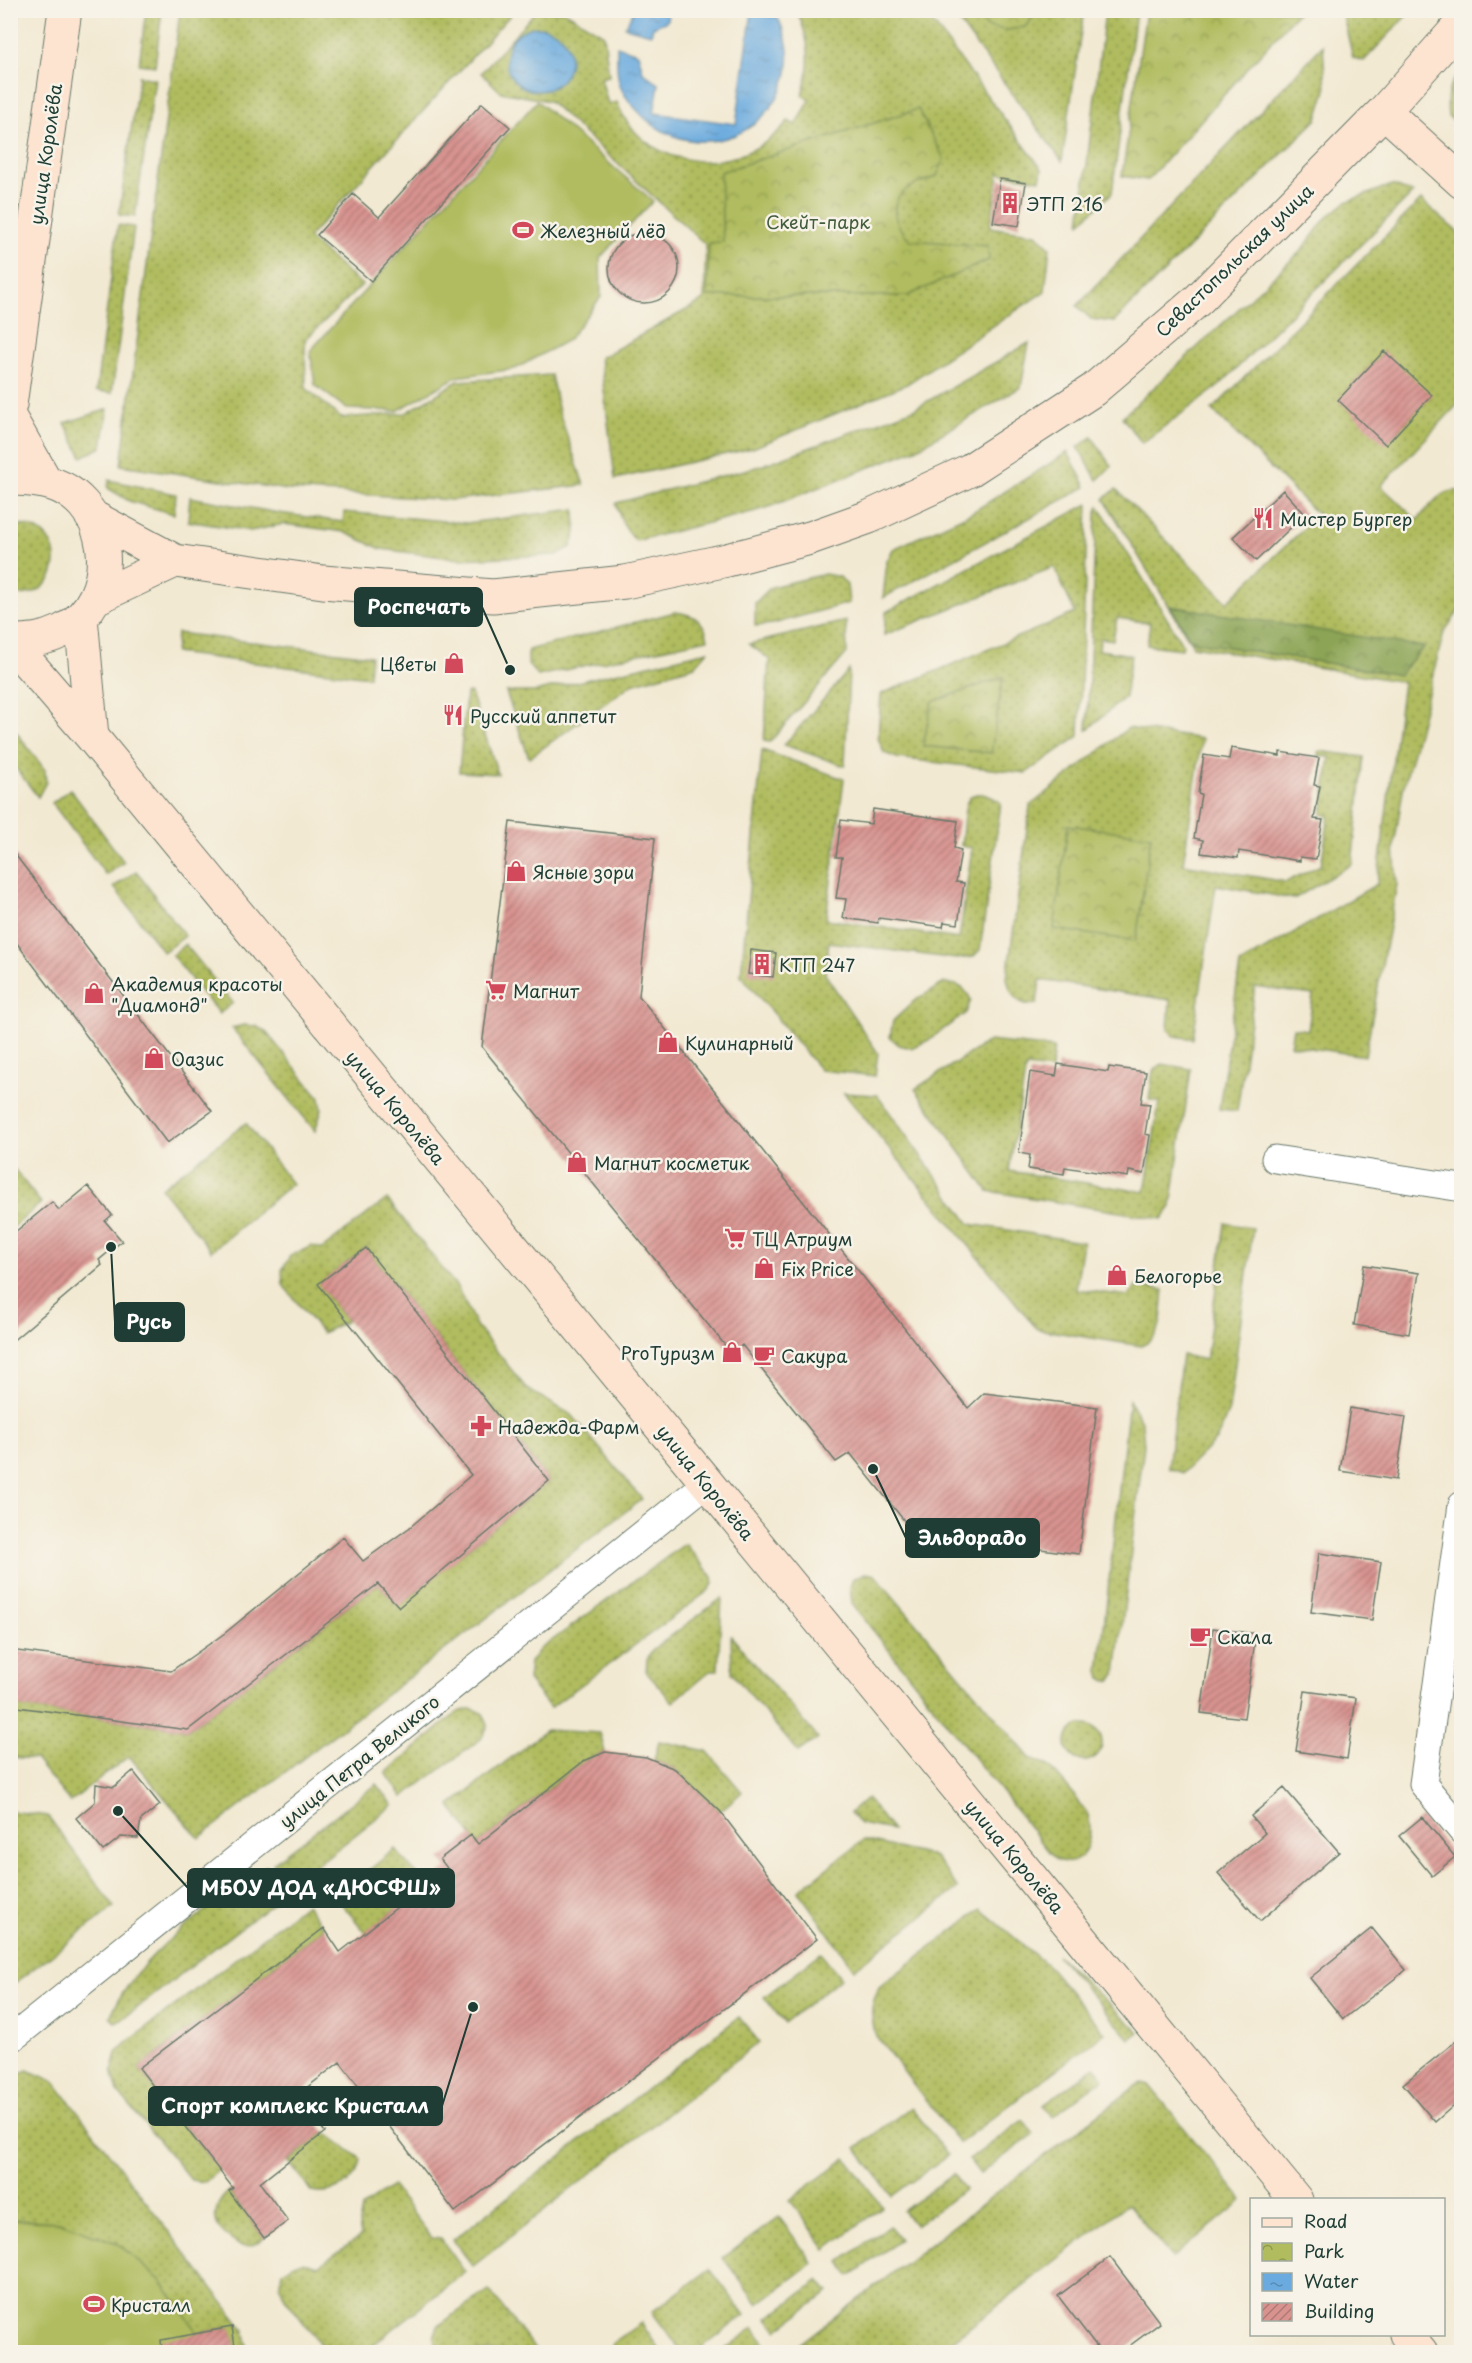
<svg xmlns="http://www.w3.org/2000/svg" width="1472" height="2363" viewBox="0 0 1472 2363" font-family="'Playpen Sans',sans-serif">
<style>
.grass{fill:url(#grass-dots);stroke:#687c49;stroke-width:1.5}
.forest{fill:url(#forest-crowns);stroke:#567044;stroke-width:1.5}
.park{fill:url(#park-crowns);stroke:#687c49;stroke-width:1.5}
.pitch{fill:#b0bc5e;stroke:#687c49;stroke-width:1.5}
.water{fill:url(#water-ripples);stroke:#447489;stroke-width:1.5}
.building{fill:url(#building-hatch)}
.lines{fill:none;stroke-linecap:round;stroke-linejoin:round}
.minor-casing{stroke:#69796b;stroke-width:29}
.secondary-casing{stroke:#69796b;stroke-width:35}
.minor{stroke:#fff;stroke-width:27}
.secondary{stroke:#fde4d1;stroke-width:33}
.labels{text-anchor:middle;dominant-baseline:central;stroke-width:5;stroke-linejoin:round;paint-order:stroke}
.street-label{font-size:18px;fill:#1f3d34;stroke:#f7f3e8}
.poi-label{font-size:18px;fill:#1f3d34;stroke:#f7f3e8;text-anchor:start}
.park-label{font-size:18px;fill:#435d3e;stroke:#f7f3e8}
.leader{fill:none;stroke:#1f3d34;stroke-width:2}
.callout-dot{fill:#1f3d34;stroke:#f7f3e8;stroke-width:2}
.callout{fill:#1f3d34;stroke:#1f3d34;stroke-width:2}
.callout-label{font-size:20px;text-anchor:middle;font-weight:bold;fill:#fff}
</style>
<defs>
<pattern id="grass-dots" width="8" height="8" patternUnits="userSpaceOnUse" patternTransform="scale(1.5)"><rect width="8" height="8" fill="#b0bc5e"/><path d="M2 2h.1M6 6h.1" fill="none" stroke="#8f9a4e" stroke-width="1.8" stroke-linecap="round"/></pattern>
<pattern id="forest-crowns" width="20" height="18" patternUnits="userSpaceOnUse" patternTransform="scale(1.5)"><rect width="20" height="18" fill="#8ca455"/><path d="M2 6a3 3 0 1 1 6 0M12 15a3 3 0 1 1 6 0" fill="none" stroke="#728747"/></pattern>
<pattern id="park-crowns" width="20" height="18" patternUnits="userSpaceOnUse" patternTransform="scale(1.5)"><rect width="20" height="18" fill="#b0bc5e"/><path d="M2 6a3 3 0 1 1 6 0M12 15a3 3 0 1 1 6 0" fill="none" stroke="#8f9a4e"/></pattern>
<pattern id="water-ripples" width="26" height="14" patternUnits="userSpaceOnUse" patternTransform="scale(1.5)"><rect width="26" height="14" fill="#6aaade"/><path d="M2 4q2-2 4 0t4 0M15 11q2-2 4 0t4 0" fill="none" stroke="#578cb5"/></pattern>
<pattern id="building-hatch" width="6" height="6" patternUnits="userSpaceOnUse" patternTransform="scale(1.5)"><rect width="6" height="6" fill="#d8938f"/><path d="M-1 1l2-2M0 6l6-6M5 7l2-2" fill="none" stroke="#af7976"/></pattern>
</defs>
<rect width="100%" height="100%" fill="#f7f3e8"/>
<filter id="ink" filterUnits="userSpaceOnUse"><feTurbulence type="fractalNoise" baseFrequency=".0167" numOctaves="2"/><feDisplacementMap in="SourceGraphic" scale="12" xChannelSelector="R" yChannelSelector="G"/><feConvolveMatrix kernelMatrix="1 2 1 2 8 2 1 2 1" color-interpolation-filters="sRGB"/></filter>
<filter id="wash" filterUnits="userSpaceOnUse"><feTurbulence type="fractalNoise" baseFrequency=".008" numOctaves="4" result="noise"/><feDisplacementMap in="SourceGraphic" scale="24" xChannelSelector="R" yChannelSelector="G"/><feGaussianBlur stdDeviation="1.35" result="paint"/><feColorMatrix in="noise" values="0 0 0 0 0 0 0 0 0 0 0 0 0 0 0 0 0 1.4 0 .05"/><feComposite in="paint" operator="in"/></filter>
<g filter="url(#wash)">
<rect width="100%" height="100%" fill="#f2e9d2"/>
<path class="grass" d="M11 10 19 11 11 75 10 11Z
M1348 10H1411V11L1364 61 1353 58 1343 16Z
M146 11H162L155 66 139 64Z
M180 11H514L308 238 362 285 305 340 306 388 341 418 406 413 458 381 551 375 559 412 584 485 453 500 288 490 121 465Z
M536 11H564L604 35 609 76 601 78 608 104 617 102C645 175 743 179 788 121L796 125 810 100 802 95C812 63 810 41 797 11H924L1042 169 1040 180 999 173 990 227 1036 234 1050 247 1045 291 907 384 753 448 615 479 600 358 704 300 706 245 549 101 501 92 481 73Z
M951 11H1084L1062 161Z
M1105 11H1136L1112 193 1080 223Z
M1323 45 1326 90 1317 119 1114 322 1091 319 1077 306Z
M1461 71 1462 125H1459L1448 116C1446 95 1447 87 1461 71Z
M139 76 155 79 135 217 119 215Z
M1392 185 1413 193 1219 386 1142 443 1122 417 1302 250 1325 219 1346 202Z
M1421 200 1461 235V401L1381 486 1417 520C1431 505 1440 489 1461 491L1462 607 1444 632 1403 790 1394 847 1397 884 1365 1056 1290 1045 1293 1028 1308 1030 1313 995 1255 987 1237 1111 1219 1109 1240 964 1377 884 1403 682 1193 646 1104 499 1116 489 1227 602 1318 515 1212 410Z
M118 225 134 227 112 393 96 391Z
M1029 343 1021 387 916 449 764 509 636 541C624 529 620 519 616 503L760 466 914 409Z
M108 409 102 447 82 457 65 423Z
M1092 437 1112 466 1097 480 1078 447Z
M1068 452 1086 487 883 598 887 561 893 549 971 513Z
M109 480 176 494 174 514 129 501 108 488Z
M190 497 279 513 343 522 344 512 467 523 575 509 576 533 571 547 557 555 459 559 381 549 344 532 284 524 251 531 188 521Z
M1088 504 1079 736 1026 773 897 758 884 753 878 738 881 694 1075 613 1054 567 884 635 886 612Z
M1099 506 1183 645 1182 649 1147 645 1150 623 1117 618 1113 640 1100 638 1099 650 1131 655 1125 697 1087 730 1096 514Z
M18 525C75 529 61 606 11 593V526Z
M825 574 840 577 847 585 849 603 773 624 755 626V603L771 587Z
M675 612C693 614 705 620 708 639L538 676 528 665V650Z
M846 621 847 653 770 742 764 741 769 659 749 644Z
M177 633 371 656 369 677 175 653Z
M708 651 695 666 632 684 529 758 506 692H534Z
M849 670 845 766 784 745Z
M466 693H471L498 774 459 772Z
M11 725 45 770 46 782 38 797 11 762Z
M1128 728 1202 739 1183 864 1286 882 1321 865 1329 816 1322 814 1330 757 1319 756V751L1364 757 1352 864 1294 899 1216 885 1193 1039 1174 1036 1168 1029 1170 1000 1040 980 1037 1004C1018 1007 1010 994 1007 978L1030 806Z
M762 750 844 779 826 919 959 939 972 848 961 846C963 835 963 811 967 802 974 787 992 796 1001 803L980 950 973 957 956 959 829 942 825 974 878 1053 875 1076 820 1070 741 975Z
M70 789 124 862 106 875 52 803Z
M136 871 185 936 163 952 114 887Z
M185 944 233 1003 219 1014 172 955Z
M944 983C958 984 965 987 971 1000L966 1013 927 1041 911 1048 899 1045 890 1037 893 1021 914 1001Z
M244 1025 256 1026 267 1033 320 1098 322 1109 315 1131 232 1028Z
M989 1041 1054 1048 1051 1070 1026 1067 1009 1171 1145 1192 1159 1102 1149 1100 1153 1071 1162 1064 1191 1069 1171 1207 1162 1219 988 1191 915 1089Z
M844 1093 877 1095 970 1224 1083 1242 1076 1289 1128 1296 1137 1286 1164 1290C1161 1314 1165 1336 1141 1346L1037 1329Z
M246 1123 292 1184 211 1251 161 1188Z
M14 1169 41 1203 11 1229V1172Z
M387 1199 457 1287 477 1327 527 1389 572 1415 642 1499 199 1838 129 1756 70 1802 35 1759 11 1757V1706L188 1730 378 1584 399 1606 549 1481 366 1248 319 1284 347 1321 322 1333 283 1285 282 1270 290 1256 312 1246 322 1249Z
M1225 1223 1253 1228 1229 1410 1217 1439 1183 1473 1168 1468 1182 1355 1206 1360Z
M1129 1400 1142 1423 1144 1445 1116 1674 1112 1680 1106 1681 1101 1678 1099 1671Z
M685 1544 712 1576 713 1584 708 1591 550 1708 528 1680 530 1662 540 1649Z
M867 1573 875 1575 1030 1758C1035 1760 1042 1762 1047 1765 1054 1770 1085 1808 1088 1815 1094 1833 1087 1869 1061 1861 1057 1860 1053 1855 1050 1853L852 1604 850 1587 853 1578Z
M722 1598 718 1670H711L673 1702 646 1672 647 1660 652 1650Z
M731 1636 818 1738 798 1752 732 1673Z
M469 1709C482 1710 485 1714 488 1726L481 1739 403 1797 386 1773 458 1712Z
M1066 1743a18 18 0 1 1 36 0a18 18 0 1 1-36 0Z
M546 1730 600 1733 605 1752 584 1761 478 1844 450 1806Z
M659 1741 707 1751 742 1792 720 1811 675 1769 654 1760Z
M377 1784 393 1805 290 1886 273 1863Z
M867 1798 892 1830 860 1824 850 1813Z
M11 1811 48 1816 114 1907 11 1986Z
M863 1840 935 1857 958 1888 854 1969 798 1891Z
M395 1849 425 1885 366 1933 336 1897Z
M266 1866 287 1892 124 2018 115 2022 110 2017C140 1950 209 1909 266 1866Z
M306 1904 324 1928 139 2068 210 2159 220 2169 205 2182 191 2180 118 2092 112 2071 118 2050Z
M981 1909 1049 1967 1105 2033 959 2143 876 2036C870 2015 870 2007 879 1987Z
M821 1953 841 1978 784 2023 764 1997Z
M1057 1955 1139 2032 1130 2039Z
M739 2017 759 2042 473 2266 453 2240Z
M1095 2067 1104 2078 1052 2117 1044 2105Z
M27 2070 54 2081 244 2330 249 2352H236L231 2327 197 2333 160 2280 59 2222 11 2220 10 2080Z
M1143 2083 1149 2085 1243 2200 1172 2258 1128 2204 938 2352H790L1137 2085Z
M911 2107 948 2155 892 2196 856 2148Z
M1023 2120 1034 2134 980 2174 969 2160Z
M325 2132 361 2159C358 2182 333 2196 311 2191L268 2135 289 2161Z
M846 2158 882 2207 826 2249 790 2200Z
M953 2174 965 2189 915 2226 903 2211Z
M392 2186 432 2238 441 2239 465 2272 364 2352H326L285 2298 280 2286 283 2272C295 2261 303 2260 318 2266L361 2236 359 2225 362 2208Z
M229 2191 264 2238C258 2242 250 2248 242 2246 239 2246 236 2243 233 2241 211 2228 210 2208 229 2191Z
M779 2217 813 2263 758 2304 723 2258Z
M889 2226 900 2240 850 2276 840 2262Z
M710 2269 745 2315 695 2352H682L652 2312Z
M819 2280 829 2292 777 2330 768 2318Z
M489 2290 537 2352H436L434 2337 438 2326Z
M641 2323 661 2352H609L614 2342Z
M754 2328 765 2343 752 2352H721Z"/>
<path class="forest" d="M1170 606 1424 647 1399 675 1191 641Z"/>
<path class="park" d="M1283 10 1297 13 1148 180 1122 176 1146 11Z
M974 11H1038L1025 27 1008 30 987 27Z
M918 109 944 159 937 176C928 181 915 183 907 189 886 203 895 226 910 240L988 246 989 260 907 296H707L709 243 723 242 720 172Z
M1003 677 991 753 923 746 932 702Z
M1068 825 1151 836 1136 941 1054 929Z"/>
<path class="pitch" d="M537 101 653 201 600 258 601 297 568 340 515 369 456 377 397 411 347 409 315 385 310 351Z
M10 2220 58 2222 117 2243 160 2280 195 2328 199 2352H11Z"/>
<path class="water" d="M634 10 668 11 667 21 653 27 651 34 625 27Z
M752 11H774C789 36 794 61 782 88 755 150 678 159 636 109 630 103 621 91 619 82 616 71 617 57 617 46L638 53 643 72 659 84 654 113 736 124Z
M506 59a32 32 0 1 1 64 0a32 32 0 1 1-64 0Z"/>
<g id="blocks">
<path class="building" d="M482 103 510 127 371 281 317 235 353 194 379 217Z
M1000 179 1026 183 1019 226 993 222Z
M609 268a35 35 0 1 1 70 0a35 35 0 1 1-70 0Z
M1384 351 1432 395 1386 445 1338 400Z
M1283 490 1305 514 1256 561 1233 537Z
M1231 748 1280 756V752L1319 758 1314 785 1320 786 1314 819 1323 820 1316 859 1300 857V861L1239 851 1238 858 1201 853 1203 840 1194 838 1201 794 1198 793 1204 755 1229 759Z
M873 809 958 821 954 848 961 850 956 882 964 883 958 924 944 922 943 927 879 918 878 923 843 918 846 899 836 898 842 857H836L841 820 871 824Z
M510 822 655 838 639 996 968 1408 984 1393 1097 1407 1079 1554 914 1533 850 1453 836 1462 742 1345 732 1354 482 1047Z
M10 848 212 1111 167 1143 10 934Z
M751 950 776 953 773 977 748 974Z
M1058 1064 1108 1072 1109 1067 1146 1072 1141 1103 1150 1104 1145 1134 1150 1135 1144 1174 1129 1171 1128 1177 1065 1167 1064 1174 1028 1169 1030 1155 1019 1153 1030 1072 1056 1076Z
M88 1186 112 1215 105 1221 122 1241 99 1260 102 1265 10 1343V1236L52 1202 59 1210Z
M366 1248 549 1481 399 1607 378 1584 188 1730 10 1706V1650L171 1671 225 1633 343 1537 363 1561 409 1528 471 1475 318 1284Z
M1364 1265 1419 1273 1409 1334 1354 1325Z
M1350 1408 1406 1417 1396 1480 1340 1471Z
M1319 1553 1381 1562 1372 1620 1311 1612Z
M1213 1628 1256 1634 1244 1718 1201 1713Z
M1305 1691 1356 1698 1347 1759 1296 1751Z
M605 1752 646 1757 675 1769 720 1811 817 1939 455 2212 340 2062 296 2096 325 2132 260 2183 288 2221 264 2238 229 2191 233 2188 139 2068 324 1928 340 1952 447 1868 440 1859 471 1835 478 1844 584 1761Z
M133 1771 160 1805 141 1820 138 1838 121 1837 103 1851 76 1818 95 1802 96 1784 114 1787Z
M1284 1788 1339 1852 1260 1921 1218 1873 1265 1833 1251 1816Z
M1422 1817 1455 1857 1432 1876 1399 1836Z
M1372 1928 1406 1970 1343 2019 1310 1978Z
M1461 2037V2099L1435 2122 1403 2084Z
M1110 2257 1160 2323 1121 2352H1101L1058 2296Z
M232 2327 236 2352H162L161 2340Z"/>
</g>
</g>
<g filter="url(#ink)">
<use href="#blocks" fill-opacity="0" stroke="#69796b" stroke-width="1.5"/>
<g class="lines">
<defs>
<path id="minor" d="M1275 1159 1462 1188
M1462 1505 1423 1784 1462 1831
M10 2040 707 1483"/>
<path id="secondary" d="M1384 111 1462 182
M10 405 65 10
M10 418 46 482
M10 480C20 478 28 480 38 481 114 490 127 600 60 632 44 640 28 641 10 641
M91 516 175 561 323 582 493 596 625 582 727 560 810 538 869 517 970 470 1093 390 1199 299 1384 111 1462 23
M94 599 175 561
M81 617 92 737
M10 642 92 737 707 1483 1296 2200
M1406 2334 1421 2352"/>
</defs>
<use href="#minor" class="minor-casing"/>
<use href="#secondary" class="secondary-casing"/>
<use href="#minor" class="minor"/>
<use href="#secondary" class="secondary"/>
</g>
</g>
<defs>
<symbol id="building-bare" viewBox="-9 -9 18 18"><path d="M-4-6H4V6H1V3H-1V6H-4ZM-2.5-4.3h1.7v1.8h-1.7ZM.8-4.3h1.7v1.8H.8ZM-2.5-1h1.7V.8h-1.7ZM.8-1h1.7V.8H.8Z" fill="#d1495b" stroke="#f7f3e8" stroke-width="2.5" paint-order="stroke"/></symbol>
<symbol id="stadium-bare" viewBox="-9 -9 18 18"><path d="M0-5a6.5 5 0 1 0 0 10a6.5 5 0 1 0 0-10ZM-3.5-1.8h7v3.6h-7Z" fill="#d1495b" stroke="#f7f3e8" stroke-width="2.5" paint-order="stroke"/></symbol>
<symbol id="restaurant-bare" viewBox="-9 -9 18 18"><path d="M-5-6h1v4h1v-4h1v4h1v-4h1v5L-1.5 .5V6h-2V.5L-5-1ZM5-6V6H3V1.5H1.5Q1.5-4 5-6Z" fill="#d1495b" stroke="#f7f3e8" stroke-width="2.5" paint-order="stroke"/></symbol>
<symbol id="shop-bare" viewBox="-9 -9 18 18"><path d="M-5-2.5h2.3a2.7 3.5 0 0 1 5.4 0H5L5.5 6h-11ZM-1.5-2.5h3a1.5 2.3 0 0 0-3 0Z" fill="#d1495b" stroke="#f7f3e8" stroke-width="2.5" paint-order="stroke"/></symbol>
<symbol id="supermarket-bare" viewBox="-9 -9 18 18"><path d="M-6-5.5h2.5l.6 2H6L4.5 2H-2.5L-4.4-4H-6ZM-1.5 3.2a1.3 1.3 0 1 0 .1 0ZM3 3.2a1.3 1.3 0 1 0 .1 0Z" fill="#d1495b" stroke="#f7f3e8" stroke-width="2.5" paint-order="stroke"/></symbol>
<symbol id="cafe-bare" viewBox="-9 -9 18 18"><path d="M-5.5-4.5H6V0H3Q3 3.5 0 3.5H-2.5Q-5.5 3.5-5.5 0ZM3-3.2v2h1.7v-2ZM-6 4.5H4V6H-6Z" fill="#d1495b" stroke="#f7f3e8" stroke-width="2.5" paint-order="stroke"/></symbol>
<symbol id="pharmacy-bare" viewBox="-9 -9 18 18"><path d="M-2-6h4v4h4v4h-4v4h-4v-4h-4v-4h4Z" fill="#d1495b" stroke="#f7f3e8" stroke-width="2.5" paint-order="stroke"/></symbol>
</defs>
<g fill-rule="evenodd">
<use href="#building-bare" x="995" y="188" width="30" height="30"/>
<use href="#stadium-bare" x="508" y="215" width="30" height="30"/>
<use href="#restaurant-bare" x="1248" y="503" width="30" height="30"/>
<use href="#shop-bare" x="439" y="648" width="30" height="30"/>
<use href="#restaurant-bare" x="438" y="700" width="30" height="30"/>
<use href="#shop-bare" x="501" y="856" width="30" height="30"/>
<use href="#building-bare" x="747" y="949" width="30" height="30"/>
<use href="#supermarket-bare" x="481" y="975" width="30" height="30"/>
<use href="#shop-bare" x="79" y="978" width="30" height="30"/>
<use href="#shop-bare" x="653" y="1027" width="30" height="30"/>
<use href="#shop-bare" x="139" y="1043" width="30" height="30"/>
<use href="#shop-bare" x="562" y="1147" width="30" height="30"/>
<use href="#supermarket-bare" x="720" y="1223" width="30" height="30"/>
<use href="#shop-bare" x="749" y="1253" width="30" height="30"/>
<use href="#shop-bare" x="1102" y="1260" width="30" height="30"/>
<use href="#shop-bare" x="717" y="1337" width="30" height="30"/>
<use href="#cafe-bare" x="749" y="1340" width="30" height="30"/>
<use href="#pharmacy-bare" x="466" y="1411" width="30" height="30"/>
<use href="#cafe-bare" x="1185" y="1621" width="30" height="30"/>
<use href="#stadium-bare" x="79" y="2289" width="30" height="30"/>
</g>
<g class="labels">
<g class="street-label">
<text transform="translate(45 154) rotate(-82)">улица Королёва</text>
<text transform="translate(1234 260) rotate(-44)">Севастопольская улица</text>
<text transform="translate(396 1107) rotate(50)">улица Королёва</text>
<text transform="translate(706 1482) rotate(51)">улица Королёва</text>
<text transform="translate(359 1761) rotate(-39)">улица Петра Великого</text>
<text transform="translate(1015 1856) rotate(50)">улица Королёва</text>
</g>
<g class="poi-label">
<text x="1027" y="203">ЭТП 216</text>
<text x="540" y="230">Железный лёд</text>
<text x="1280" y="518">Мистер Бургер</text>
<text x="437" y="663" text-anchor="end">Цветы</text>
<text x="470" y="715">Русский аппетит</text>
<text x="533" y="871">Ясные зори</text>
<text x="779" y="964">КТП 247</text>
<text x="111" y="983">Академия красоты<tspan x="111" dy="21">"Диамонд"</tspan></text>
<text x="513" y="990">Магнит</text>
<text x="685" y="1042">Кулинарный</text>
<text x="171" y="1058">Оазис</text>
<text x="594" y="1162">Магнит косметик</text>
<text x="752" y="1238">ТЦ Атриум</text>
<text x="781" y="1268">Fix Price</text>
<text x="1134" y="1275">Белогорье</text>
<text x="715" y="1352" text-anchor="end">ProТуризм</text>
<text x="781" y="1355">Сакура</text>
<text x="498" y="1426">Надежда-Фарм</text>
<text x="1217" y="1636">Скала</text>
<text x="111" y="2304">Кристалл</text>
</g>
<g class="park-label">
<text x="818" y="221">Скейт-парк</text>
</g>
</g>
<path class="leader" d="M510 670L482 607M111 1247L115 1322M873 1469L906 1538M118 1811L188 1888M473 2007L442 2106"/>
<g class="callout-dot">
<circle cx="510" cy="670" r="6"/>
<circle cx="111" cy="1247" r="6"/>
<circle cx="873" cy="1469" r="6"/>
<circle cx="118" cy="1811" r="6"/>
<circle cx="473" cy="2007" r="6"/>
</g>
<g class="callout">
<rect x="355" y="588" width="127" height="38" rx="6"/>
<rect x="115" y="1303" width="69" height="38" rx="6"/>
<rect x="906" y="1519" width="133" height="38" rx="6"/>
<rect x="188" y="1869" width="266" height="38" rx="6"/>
<rect x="149" y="2087" width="293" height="38" rx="6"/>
</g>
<g class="callout-label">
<text x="419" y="614">Роспечать</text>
<text x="149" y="1329">Русь</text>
<text x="972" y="1545">Эльдорадо</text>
<text x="321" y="1895">МБОУ ДОД «ДЮСФШ»</text>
<text x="295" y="2113">Спорт комплекс Кристалл</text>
</g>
<rect width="1472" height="2363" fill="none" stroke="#f7f3e8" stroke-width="36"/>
<rect x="1250" y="2198" width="195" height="138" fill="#f7f3e8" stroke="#a1aaa0" stroke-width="1.5"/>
<rect x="1262" y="2218" width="30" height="9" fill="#fde4d1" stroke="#a1aaa0" stroke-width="1.5"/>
<text x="1304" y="2228" font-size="18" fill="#1f3d34">Road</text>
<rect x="1262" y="2243" width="30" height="18" fill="url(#park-crowns)" stroke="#a1aaa0" stroke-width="1.5"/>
<text x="1304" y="2258" font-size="18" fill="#1f3d34">Park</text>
<rect x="1262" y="2273" width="30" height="18" fill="url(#water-ripples)" stroke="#a1aaa0" stroke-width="1.5"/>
<text x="1304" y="2288" font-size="18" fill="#1f3d34">Water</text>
<rect x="1262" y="2303" width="30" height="18" fill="url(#building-hatch)" stroke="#a1aaa0" stroke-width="1.5"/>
<text x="1304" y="2318" font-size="18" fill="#1f3d34">Building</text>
</svg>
